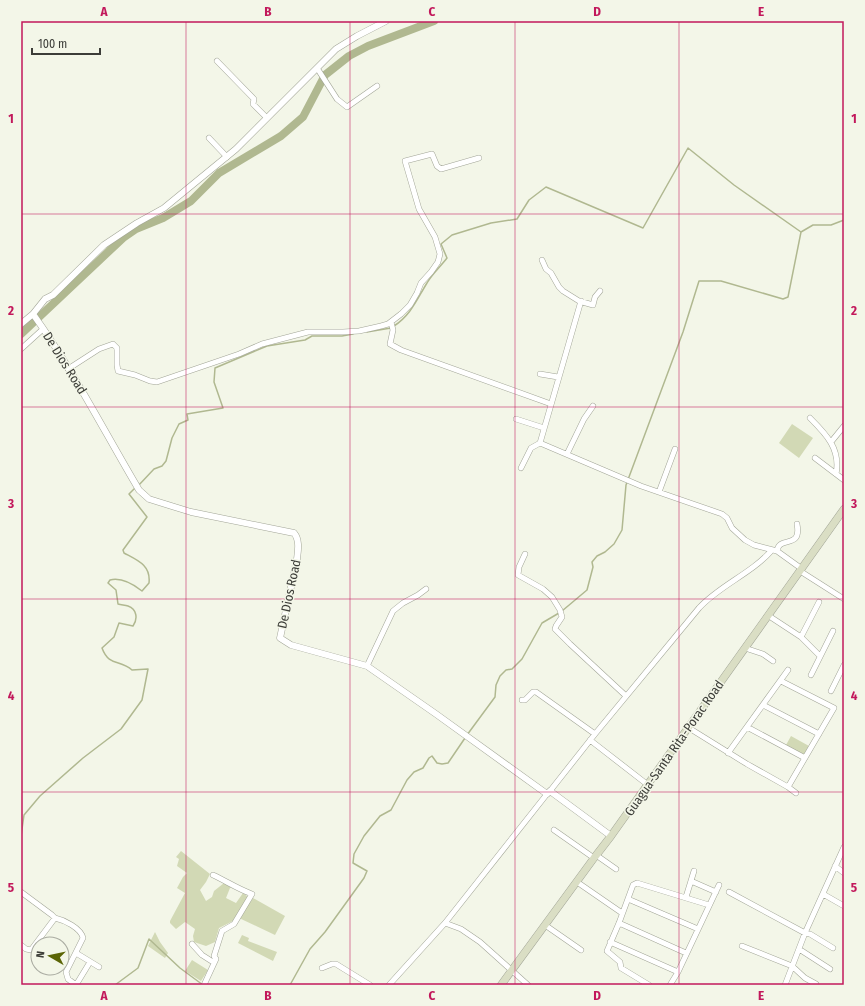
<svg xmlns="http://www.w3.org/2000/svg" width="865" height="1006" viewBox="0 0 865 1006" font-family="'Fira Sans Condensed',sans-serif">
<style>
.green{fill:#d2d9b5}
.lines{fill:none;stroke-linecap:round;stroke-linejoin:round}
.stream{stroke:#b0b890;stroke-width:1.5}
.river{stroke:#b0b890;stroke-width:8}
.minor-casing{stroke:#a2a597;stroke-width:6}
.tertiary-casing{stroke:#a2a597;stroke-width:7}
.secondary-casing{stroke:#a2a597;stroke-width:8}
.minor{stroke:#fff;stroke-width:5}
.tertiary{stroke:#fff;stroke-width:6}
.secondary{stroke:#dadec4;stroke-width:7}
.grid{fill:none;stroke:#c2185b;stroke-width:1;stroke-opacity:0.55}
.labels{text-anchor:middle;dominant-baseline:central;stroke-width:3;stroke-linejoin:round;paint-order:stroke}
.street-label{font-size:13px;fill:#3c3d38;stroke:#f3f6e8}
.neatline{fill:none;stroke:#c2185b;stroke-width:1.5}
.grid-label{font-size:13px;text-anchor:middle;font-weight:bold;fill:#c2185b}
</style>
<rect width="100%" height="100%" fill="#f3f6e8"/>
<path class="green" d="M792 424 813 438 799 458 779 443Z
M791 736 809 746 804 755 786 745Z
M181 851 210 874 206 882 200 890 206 901 212 897 214 891 224 883 233 886 230 888 226 898 236 903 243 893 248 897 235 920 219 928 215 942 206 946 194 942 193 936 195 929 185 922 176 929 170 923V921L185 893 177 888 183 877 187 873 177 866 179 859 176 857Z
M253 898 285 916 275 935 239 918Z
M155 932 160 942 168 953 165 958 148 946Z
M242 935 249 938 248 941 277 952 273 961 238 943Z
M192 960 208 970 201 981 185 971Z"/>
<g class="lines">
<path class="stream" d="M394 326C411 315 417 299 427 283 432 274 441 266 447 258L441 244 452 235 491 223 517 219 529 200 546 187 643 228 688 148 734 185 801 232
M367 332 391 328
M138 486 154 469 162 466 166 461 172 438 179 424 188 420 187 414 223 408 214 382 215 368 267 346 305 340 312 336H342L353 334
M562 611 587 590 593 567 592 562 597 556 605 552 614 544 622 530 626 485 683 332 699 281H721L783 299 788 297 801 232 813 225H831L844 220
M467 735 495 697 496 685 500 676 506 670 512 669 522 659 542 623 559 613
M21 836 24 815 40 796 83 758 121 729 142 700 148 669 132 670C120 659 109 667 102 648L114 637 119 623 133 626C138 619 137 609 128 606 125 605 122 605 118 604L116 590 108 583 110 580C122 577 133 584 142 591L149 583C151 565 137 560 124 553L123 550 147 517 129 494 135 488
M115 985 138 968 149 939 180 968 203 985
M290 985 310 949 325 932 364 878 367 871 353 863 354 854 364 836 380 816 391 810 407 780 414 772 423 768 429 758 432 756 437 763 442 764 448 763 465 738"/>
<path class="river" d="M21 334 123 238 136 229 163 218 191 201 219 173 281 136 303 117 325 75 349 56 368 46 434 21"/>
<defs>
<path id="minor" d="M217 61 254 99 253 104 267 118
M317 68 337 99 347 107 377 86
M209 138 227 157
M542 260 546 269 551 273 559 287 563 291 579 301 593 305 595 297 600 291
M581 301 540 443 641 486 722 514 727 518 732 528 745 540 754 545 777 551 802 569
M391 322 393 330 390 344 401 350 551 404
M21 349 43 329
M68 369 99 349 113 344 117 348V365L118 371 135 375 150 381 157 382 239 354 262 344 308 332H343L359 331 381 326 388 324 401 314 410 305 417 293 421 283 431 272 438 262 440 254 435 237 419 209 405 161 432 154 437 166 441 169 479 158
M540 374 558 377
M810 418C826 434 841 449 836 474
M516 419 544 428
M831 442 844 426
M567 454 584 419 593 406
M815 458 844 480
M521 468 531 448 540 443
M659 492 675 449
M777 551C779 535 802 550 797 524
M525 554 519 567 518 575 543 589 552 597 560 610 562 617 556 626 555 629 570 644 626 696
M800 571 844 599
M769 616 801 637 820 656
M801 637 819 602
M745 648 763 654 773 661
M367 666 393 611 403 603 418 595 426 589
M811 675 833 631
M781 681 834 708 788 787
M831 691 844 665
M522 700H525L533 692H536L595 734
M763 705 819 734
M747 727 805 758
M689 728 747 764 788 787 796 793
M590 740 648 785
M728 753 788 670
M550 791 595 734 699 608C720 585 751 574 772 550
M554 830 594 858
M596 855 616 869
M835 866 844 873
M691 881 716 892
M577 882 622 913
M21 892 52 915 55 918
M729 892 805 933 810 934 833 948
M823 894 844 906
M686 897 694 871
M628 899 698 929
M445 923 461 929 480 942 528 985
M619 923 686 953
M545 925 581 950
M610 942 678 972
M192 944 202 955 213 962
M21 945 26 949 31 950 55 918C64 920 81 928 83 938L66 972 68 979 76 985
M742 946 792 966 805 978 816 984
M799 949 830 969
M76 953 99 967
M322 968 332 964H336L370 985
M76 985 90 962
M204 985 216 959 214 956 222 931 234 924 252 894C238 889 226 881 213 875
M389 985 445 923 547 794
M649 985 621 968 620 962 607 951 619 923 633 885 637 883 709 905
M670 985 678 972 719 885
M785 985 805 933 844 847"/>
<path id="tertiary" d="M33 314C73 370 104 431 139 490L149 499 191 512 294 533C300 540 298 551 297 559L280 638 291 645 367 666 436 714 547 794 550 791 611 836
M21 324 33 314 45 299 53 295 104 245 137 223 164 208 236 149 336 49 357 36 386 21"/>
<path id="secondary" d="M501 985 594 858 611 836 844 509"/>
</defs>
<use href="#minor" class="minor-casing"/>
<use href="#tertiary" class="tertiary-casing"/>
<use href="#secondary" class="secondary-casing"/>
<use href="#minor" class="minor"/>
<use href="#tertiary" class="tertiary"/>
<use href="#secondary" class="secondary"/>
</g>
<path class="grid" d="M186 21V985M350 21V985M515 21V985M679 21V985M21 214H844M21 407H844M21 599H844M21 792H844"/>
<g class="labels">
<g class="street-label">
<text transform="translate(65 363) rotate(58)">De Dios Road</text>
<text transform="translate(289 594) rotate(-78)">De Dios Road</text>
<text transform="translate(674 748) rotate(-55)">Guagua-Santa Rita-Porac Road</text>
</g>
</g>
<rect width="865" height="1006" fill="none" stroke="#f3f6e8" stroke-width="44"/>
<g transform="translate(50 956) rotate(279)"><circle r="19" fill="#f3f6e8" stroke="#aaaca2"/>
<path d="M0-3L7 15L0 10L-7 15Z" fill="#5b6506"/>
<text y="-6" font-size="11" font-weight="bold" text-anchor="middle" fill="#3c3d38">N</text>
</g>
<path d="M32 48v6h68v-6" fill="none" stroke="#3c3d38" stroke-width="2"/>
<text x="38" y="48" font-size="12" fill="#3c3d38" stroke="#f3f6e8" stroke-width="3" paint-order="stroke">100 m</text>
<rect x="22" y="22" width="821" height="962" class="neatline"/>
<g class="grid-label">
<text x="104" y="16">A</text>
<text x="268" y="16">B</text>
<text x="432" y="16">C</text>
<text x="597" y="16">D</text>
<text x="761" y="16">E</text>
<text x="11" y="123">1</text>
<text x="854" y="123">1</text>
<text x="11" y="315">2</text>
<text x="854" y="315">2</text>
<text x="11" y="508">3</text>
<text x="854" y="508">3</text>
<text x="11" y="700">4</text>
<text x="854" y="700">4</text>
<text x="11" y="892">5</text>
<text x="854" y="892">5</text>
<text x="104" y="1000">A</text>
<text x="268" y="1000">B</text>
<text x="432" y="1000">C</text>
<text x="597" y="1000">D</text>
<text x="761" y="1000">E</text>
</g>
</svg>
